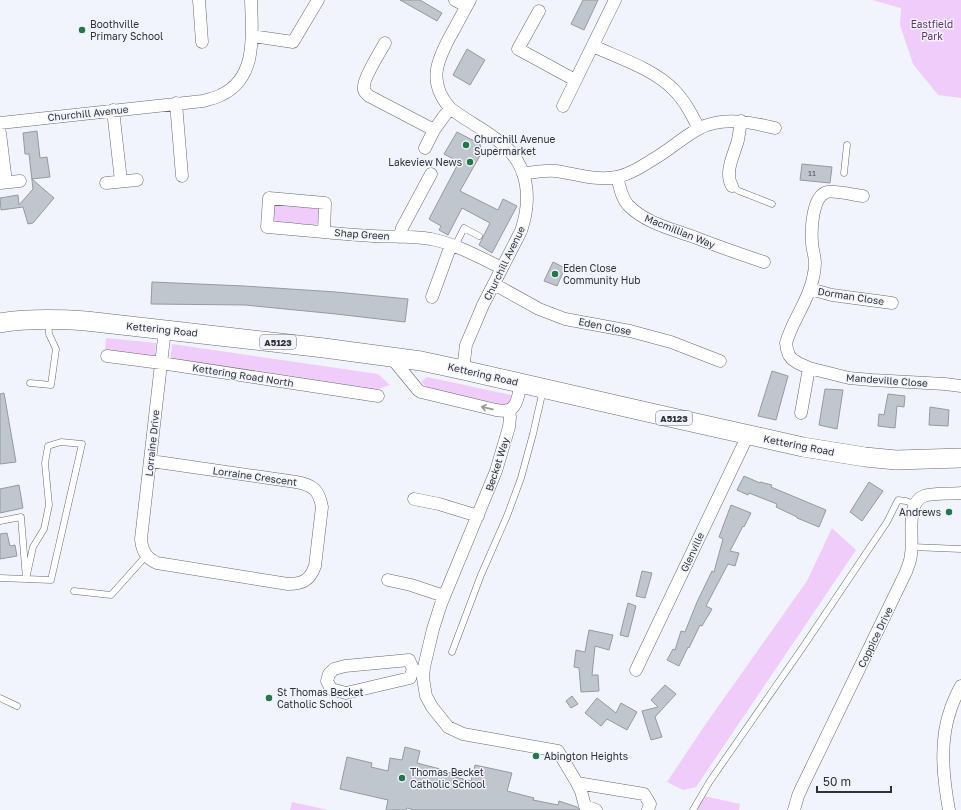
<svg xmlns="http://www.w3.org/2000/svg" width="961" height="810" viewBox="0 0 961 810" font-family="'Golos Text',sans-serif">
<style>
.green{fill:#f0ccfa}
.building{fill:#bfc6cd;stroke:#949aa1}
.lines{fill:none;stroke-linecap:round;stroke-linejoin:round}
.service-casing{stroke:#666971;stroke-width:7}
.minor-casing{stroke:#666971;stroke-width:13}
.primary-casing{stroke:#666971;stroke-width:20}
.service{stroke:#fff;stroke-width:6}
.minor{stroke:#fff;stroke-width:12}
.primary{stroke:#fff;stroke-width:19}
.oneway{stroke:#98989a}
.poi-dot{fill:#247749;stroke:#f1f4fd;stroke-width:1.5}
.labels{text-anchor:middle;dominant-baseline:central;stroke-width:3;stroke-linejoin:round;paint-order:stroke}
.number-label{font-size:8px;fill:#54565a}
.shield{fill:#f1f4fd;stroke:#6a6c70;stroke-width:1}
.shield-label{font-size:9px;font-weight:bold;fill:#303134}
.poi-label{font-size:10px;fill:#303134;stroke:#f1f4fd;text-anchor:start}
.park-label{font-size:10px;fill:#673176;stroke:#f1f4fd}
.street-label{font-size:10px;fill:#303134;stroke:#f1f4fd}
</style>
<rect width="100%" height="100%" fill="#f1f4fd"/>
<path class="green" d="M872 0H961V98L938 95 913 64 900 25 901 8Z
M275 203 320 208 319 222 314 226 274 222 271 220Z
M106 338 156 343 155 356 105 351Z
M172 344 378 374 390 385 375 390 170 361Z
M427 377 511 395 510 408 428 388 421 382Z
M832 528 856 550 696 787 683 790 667 782 705 725 807 581Z
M704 796 740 804 739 810H695Z
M292 802 328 810H290Z"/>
<path class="building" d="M400 0H420L442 13 437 21Z
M583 0H598L584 30 571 24Z
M467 49 485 60 470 85 453 75Z
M37 131 40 158 47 157 50 177 32 179 54 198 33 223 28 224 23 207 1 210 0 198 18 195 19 205 33 189 29 154H25L23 133Z
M457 132 480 144 482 152 460 191 498 210 503 199 517 206 492 253 479 245 490 223 462 208 448 235 439 230 441 226 429 219 459 162 444 154Z
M802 164 832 167 830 183 800 180Z
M553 262 565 268 557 286 544 281Z
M152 282 244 286 336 292 408 299 405 322 336 314 245 305 151 304Z
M772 371 788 376 776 420 758 416Z
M825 389 843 390 837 429 819 425Z
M4 393 16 462 0 464V394Z
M888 394 905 396 904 407 897 406 895 428 878 426 879 414 884 415Z
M930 407 949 410 948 426 929 425Z
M744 476 760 483V482L772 485 771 487 826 510 819 527 797 518V517L776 507 777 504 749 493 748 495 737 490Z
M869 482 883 491 862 521 850 512Z
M19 485 23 508 0 513V489Z
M731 505 751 513 744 527 743 526 730 551 739 553 735 566 728 564 706 606 712 609 702 626 700 625 689 648 688 647 679 666 667 660 673 649 675 650 681 631 685 632 697 602 712 571 714 572 723 539 719 537Z
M7 533 10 546 15 545 17 556 0 559V534Z
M642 571 652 573 645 598 636 596Z
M628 603 636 606 628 637 620 635Z
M589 630 613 635 609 650 595 646 592 675H598L599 691 581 692 579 668 574 667 576 650 585 652Z
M665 685 676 694 655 717 662 737 651 740 642 711 658 707 651 700Z
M572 696 578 704 571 708 566 701Z
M597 698 616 713 621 703 637 712 627 730 607 719 601 726 585 713Z
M405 747 420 751 417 763 440 769 439 770 451 773V776L471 781 475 765 512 773 507 791 534 798 533 800 558 805 559 801 577 807 579 810H414L407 808 406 810H386L388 800 340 789 347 757 372 763 371 767 388 771 390 758 402 760Z"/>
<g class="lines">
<defs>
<path id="service" d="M844 173 847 145
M732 186 739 191 772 204
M455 246 464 228 479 236
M30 383 51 385 56 349 49 334 48 322
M61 442 82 444 51 580 26 579 33 547 44 529 49 505 45 463 48 446Z
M0 521 21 517 26 579 0 578
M912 547 961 549
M74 591 111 595 146 556
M452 652 481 575 507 516 521 478 533 434 543 390
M0 698 17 706
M693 810 710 781 803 647 887 522 898 500 906 501 914 504"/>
<path id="minor" d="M199 0 202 42
M455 0 466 6
M539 11 518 49 575 80
M252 36 293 42 318 0
M385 43C380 52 364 77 364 86 363 90 365 93 369 96L434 130
M593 46C619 58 654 69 674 90 685 101 692 115 699 129
M176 103 182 176
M563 106 615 0
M113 110 121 181
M0 123 203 101C209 99 216 98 221 95 258 78 252 33 251 0
M0 133 6 182
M425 148 434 130 450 108
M523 174C534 172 545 170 556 171 577 174 595 181 617 177 630 174 641 167 652 160 668 151 682 138 698 129 722 116 750 122 775 128
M617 177C620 187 621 197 628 205 645 223 672 229 694 237 717 246 740 254 764 262
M0 183 20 181
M106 183 137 180
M732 186C724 172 734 155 738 140 739 134 740 128 741 121
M863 196C854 195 835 190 827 192 812 196 811 230 812 242 812 249 815 256 815 263 815 268 814 274 813 278 809 299 795 317 788 337L786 343 787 349 789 355 792 359 798 363 809 368 849 378 872 380 945 384 961 386
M324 232 325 203 269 198 267 227C302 230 338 234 373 236 392 237 412 236 431 239 456 244 479 257 502 268
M400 237 402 228 431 174
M494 284 539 309 565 319 630 331 671 342 720 361
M810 289 832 295 892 303
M432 297 451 245
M107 356 161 363 378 396
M390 356 418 390 421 392 496 410C518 414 517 400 521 383
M463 370 466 345 475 324 483 305 521 231C532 199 529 165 501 143 485 129 466 121 450 108 427 82 437 60 452 33 458 22 464 11 470 0
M509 410 510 417 509 427 496 471 441 604 433 629 424 667 423 678 426 696 432 707 448 727 463 734 558 751 577 783 581 791 585 806 596 810
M801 413 809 368
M151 461 296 482C313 485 319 490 322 507L315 566C310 580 303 584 288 584L157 563C146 558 142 551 141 539L165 329
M414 499 439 504 478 516
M388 580 411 585 444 596
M409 660 413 669 410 678 346 693 331 689 327 681 329 674 334 669 345 666Z
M636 670 748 435
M577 783 644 794 650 804 648 810
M794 810 798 796 802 787 906 572C908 566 911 560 911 554 914 538 905 503 924 496 932 493 952 494 961 493
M949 810C943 777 939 741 951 708 954 700 957 693 961 686"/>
<path id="primary" d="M0 323C29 318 57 319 86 321L324 348 421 361 463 370 660 415 803 447 865 457 896 460 961 458"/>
</defs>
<use href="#service" class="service-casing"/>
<use href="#minor" class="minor-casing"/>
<use href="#primary" class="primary-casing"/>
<use href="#service" class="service"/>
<use href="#minor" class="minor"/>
<use href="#primary" class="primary"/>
</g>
<defs><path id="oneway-shaft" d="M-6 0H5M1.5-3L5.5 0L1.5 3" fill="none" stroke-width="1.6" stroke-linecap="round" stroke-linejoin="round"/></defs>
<use class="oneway" href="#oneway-shaft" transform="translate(487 408) rotate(-167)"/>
<g class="poi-dot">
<circle cx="82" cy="30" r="4"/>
<circle cx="466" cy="145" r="4"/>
<circle cx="470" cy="162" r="4"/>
<circle cx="555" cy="274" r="4"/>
<circle cx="949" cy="512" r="4"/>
<circle cx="269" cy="698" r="4"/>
<circle cx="536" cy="756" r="4"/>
<circle cx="402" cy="778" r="4"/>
</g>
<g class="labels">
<g class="number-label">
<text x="812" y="173">11</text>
</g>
<g class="shield">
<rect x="260" y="335" width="36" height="14" rx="3"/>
<rect x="656" y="411" width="36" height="14" rx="3"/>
</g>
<g class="shield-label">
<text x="278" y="342">A5123</text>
<text x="674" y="418">A5123</text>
</g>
<g class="poi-label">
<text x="90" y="24">Boothville<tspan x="90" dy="12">Primary School</tspan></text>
<text x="474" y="139">Churchill Avenue<tspan x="474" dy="12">Supermarket</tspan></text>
<text x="462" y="162" text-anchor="end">Lakeview News</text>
<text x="563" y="268">Eden Close<tspan x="563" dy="12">Community Hub</tspan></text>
<text x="941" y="512" text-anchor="end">Andrews</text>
<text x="277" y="692">St Thomas Becket<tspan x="277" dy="12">Catholic School</tspan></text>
<text x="544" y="756">Abington Heights</text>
<text x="410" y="772">Thomas Becket<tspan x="410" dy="12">Catholic School</tspan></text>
</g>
<g class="park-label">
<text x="932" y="24">Eastfield<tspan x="932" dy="12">Park</tspan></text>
</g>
<g class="street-label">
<text transform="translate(88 113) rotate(-6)">Churchill Avenue</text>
<text transform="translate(680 231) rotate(22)">Macmillian Way</text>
<text transform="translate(362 234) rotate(4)">Shap Green</text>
<text transform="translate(504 263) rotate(-64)">Churchill Avenue</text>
<text transform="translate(851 296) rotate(9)">Dorman Close</text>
<text transform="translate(605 326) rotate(11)">Eden Close</text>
<text transform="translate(162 329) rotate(6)">Kettering Road</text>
<text transform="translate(483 374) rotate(13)">Kettering Road</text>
<text transform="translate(243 375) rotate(9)">Kettering Road North</text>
<text transform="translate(887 380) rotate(4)">Mandeville Close</text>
<text transform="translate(152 443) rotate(-84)">Lorraine Drive</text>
<text transform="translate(799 445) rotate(11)">Kettering Road</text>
<text transform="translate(497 464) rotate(-72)">Becket Way</text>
<text transform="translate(255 476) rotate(8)">Lorraine Crescent</text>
<text transform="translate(692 552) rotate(-65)">Glenville</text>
<text transform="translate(875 637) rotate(-64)">Coppice Drive</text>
</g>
</g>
<path d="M817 786v6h74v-6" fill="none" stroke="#303134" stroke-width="2"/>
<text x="823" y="786" font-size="12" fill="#303134" stroke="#f1f4fd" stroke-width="3" paint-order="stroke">50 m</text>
</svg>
